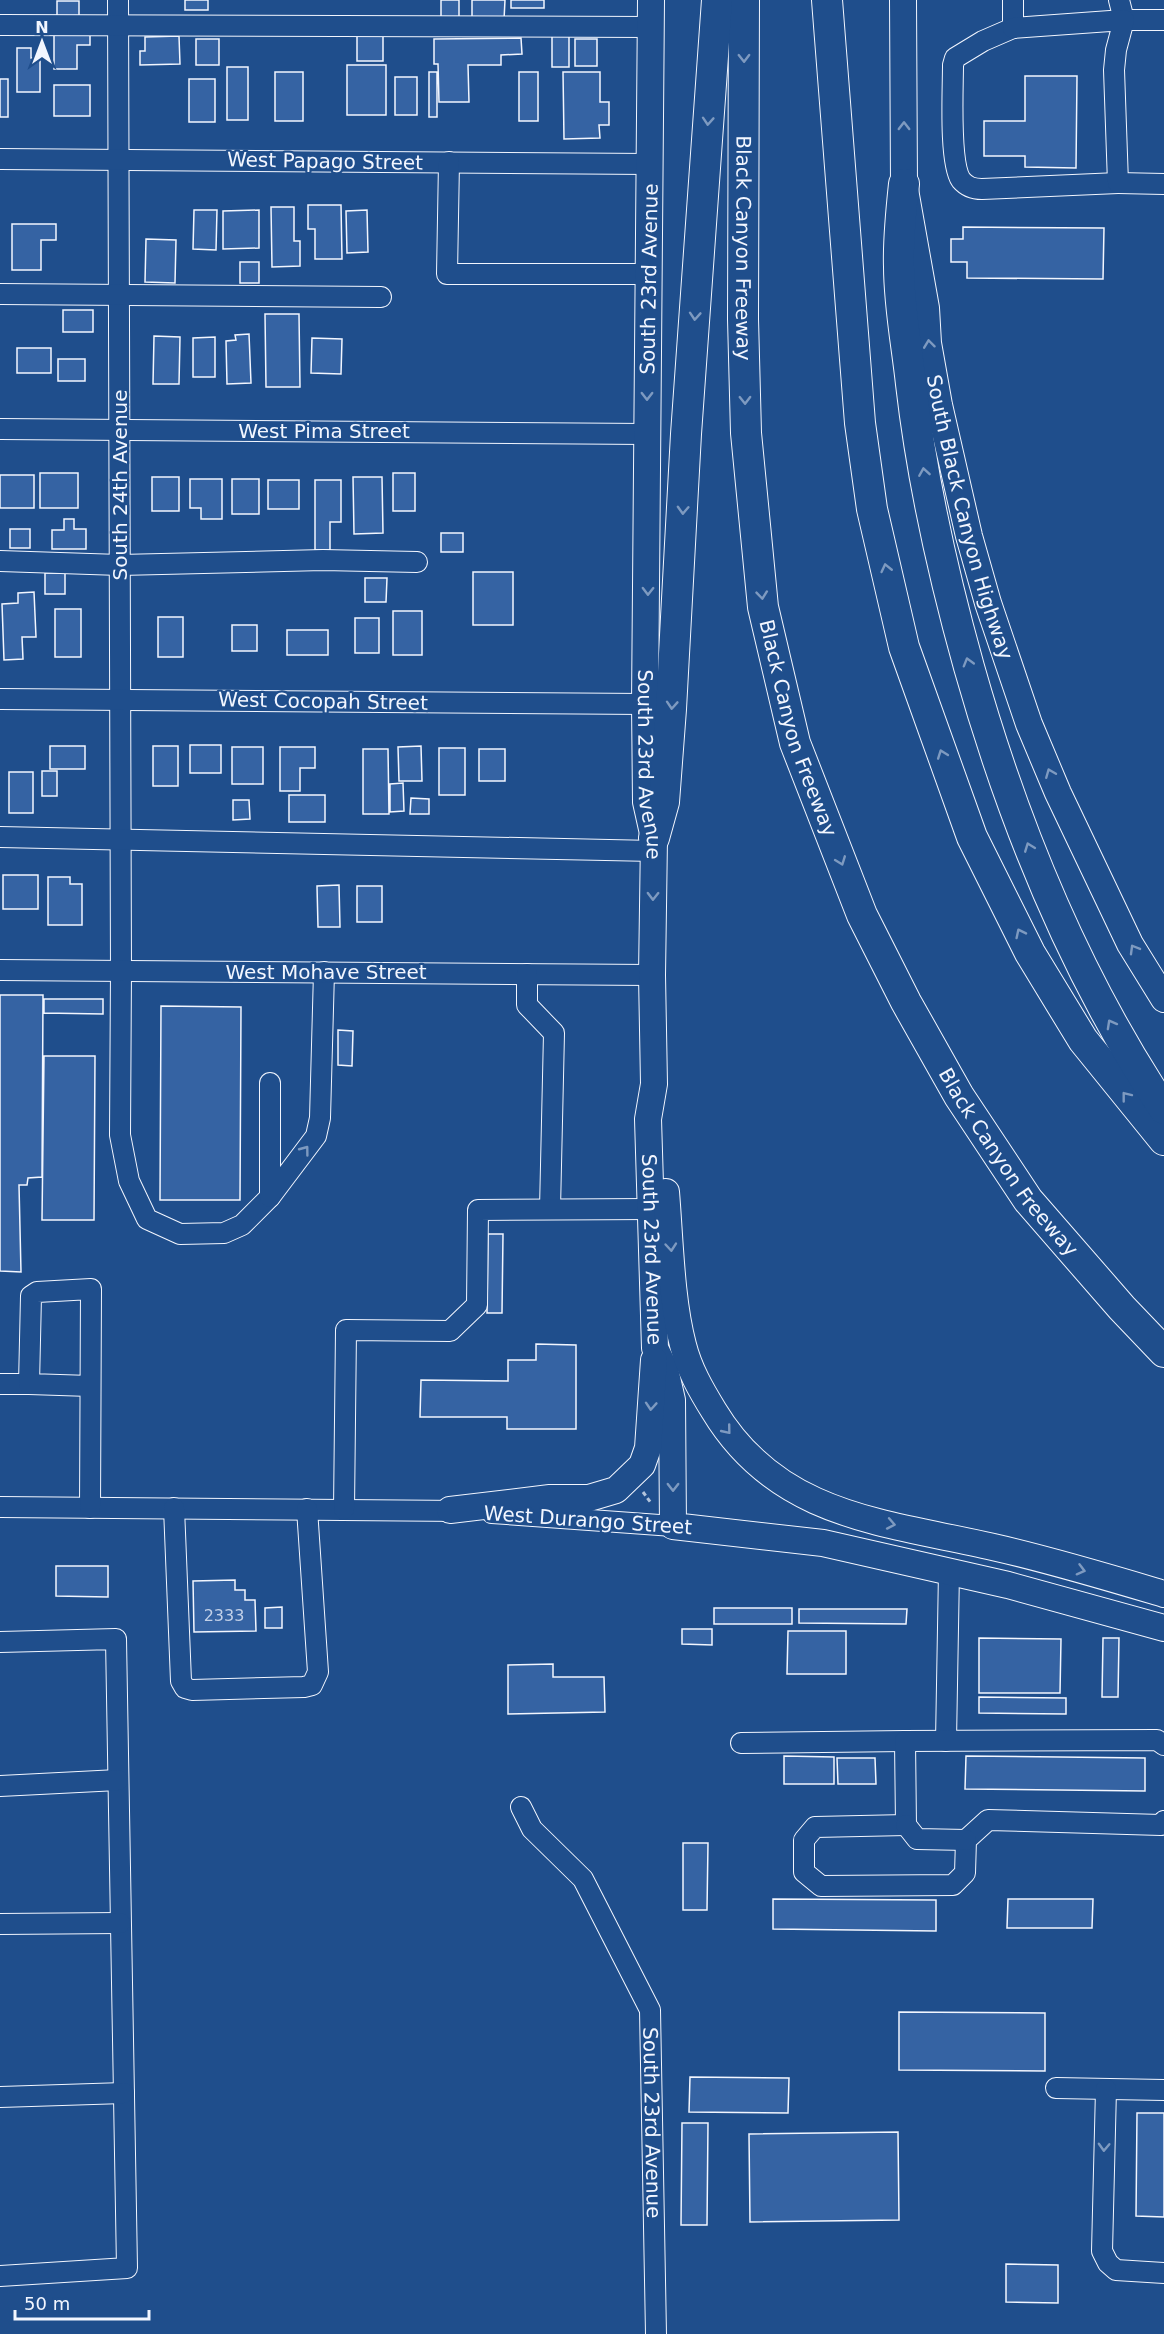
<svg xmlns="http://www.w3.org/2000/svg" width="1164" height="2334" viewBox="0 0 1164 2334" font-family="'DejaVu Sans',sans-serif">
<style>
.building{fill:#3563a3;stroke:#f2f6ff;stroke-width:1.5}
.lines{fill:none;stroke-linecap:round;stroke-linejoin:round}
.minor-casing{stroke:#f2f6ff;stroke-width:22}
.major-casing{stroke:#f2f6ff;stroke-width:28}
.highway-casing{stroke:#f2f6ff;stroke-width:32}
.path{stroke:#b3c4dc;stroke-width:3;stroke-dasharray:4.5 3;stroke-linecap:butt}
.minor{stroke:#1f4e8c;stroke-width:20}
.major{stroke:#1f4e8c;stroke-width:26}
.highway{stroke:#1f4e8c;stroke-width:30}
.oneway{stroke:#7e9ac0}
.labels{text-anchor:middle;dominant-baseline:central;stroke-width:4.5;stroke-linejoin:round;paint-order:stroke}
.number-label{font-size:16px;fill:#c3d1e8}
.street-label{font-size:20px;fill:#f2f6ff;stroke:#1f4e8c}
</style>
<rect width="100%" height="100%" fill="#1f4e8c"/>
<path class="building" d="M185 0H208V10H185Z
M441 0H459V19H441Z
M472 0H505L504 20 472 19Z
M511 0H544V8H511Z
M57 1H79V17L57 18Z
M54 35H90V45H77V69H54Z
M179 36 180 64 140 65V51H145V37Z
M357 36H383V61H357Z
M552 36H569V67H552Z
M521 38 522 54 501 55V65H468L469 102H439L438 64H434V39Z
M196 39H219V65H196Z
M575 39H597V66H575Z
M17 48H31V58H40V92H17Z
M347 65H386V115H347Z
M227 67H248V120H227Z
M275 72H303V121H275Z
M429 72H437V117H429Z
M519 72H538V121H519Z
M563 72H600V102H609V125H599L600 138 564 139Z
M1025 76H1077L1076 168 1025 167V156H984V121H1025Z
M395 77H417V115H395Z
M0 79H8V117H0Z
M189 79H215V122H189Z
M54 85H90V116H54Z
M308 205H341L342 259H315V229H308Z
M271 207H294V241H300V266L272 267Z
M194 210H217L216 250 193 249Z
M259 210V248L223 249V211Z
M367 210 368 252 347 253 346 211Z
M12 224H56V240H41V270H12Z
M963 227 1104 228 1103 279 967 278V262H951V239H963Z
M146 239 176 240 175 283 145 282Z
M240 262H259V283H240Z
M63 310H93V332H63Z
M265 314H299L300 387H266Z
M249 334 251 383 227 384 226 341 236 340 235 335Z
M154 336 180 337 179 384H153Z
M215 337V377H193V338Z
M312 338 342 339 341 374 311 373Z
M17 348H51V373H17Z
M58 359H85V381H58Z
M40 473H78V508H40Z
M393 473H415V511H393Z
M0 475H34V508H0Z
M152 477H179V511H152Z
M353 477H382L383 533 354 534Z
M190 479H222V519H201V508H190Z
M232 479H259V514H232Z
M268 480H299V509H268Z
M315 480H341V522H330V550H315Z
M64 519H74V529H86V549H52V530H64Z
M10 529H30V548H10Z
M441 533H463V552H441Z
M473 572H513V625H473Z
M45 573H65V594H45Z
M365 578H387L386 602H365Z
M34 592 36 637H22L23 659 4 660 2 604 18 603V593Z
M55 609H81V657H55Z
M393 611H422V655H393Z
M158 617H183V657H158Z
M355 618H379V653H355Z
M232 625H257V651H232Z
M287 630H328V655H287Z
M190 745H221V773H190Z
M50 746H85V769H50Z
M153 746H178V786H153Z
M421 746 422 781H399L398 747Z
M232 747H263V784H232Z
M280 747H315V768H300V791H280Z
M439 748H465V795H439Z
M363 749H388L389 814H363Z
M479 749H505V781H479Z
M42 771H57V796H42Z
M9 772H33V813H9Z
M403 783 404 811 390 812V784Z
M289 795H325V822H289Z
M411 798 429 799V814H410Z
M233 800H249L250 819 233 820Z
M3 875H38V909H3Z
M48 877H70V884H82V925H48Z
M339 885 340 927H318L317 886Z
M357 886H382V922H357Z
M0 995H43L42 1177 28 1178 27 1185H19L21 1272 0 1271Z
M44 999H103V1014L44 1013Z
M161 1006 241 1007 240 1200H160Z
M338 1030 353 1031 352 1066 338 1065Z
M44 1056H95L94 1220H42Z
M488 1234H503L502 1313H487Z
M536 1344 576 1345V1429H507V1417H420L421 1380 508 1381V1360H536Z
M56 1566H108V1597L56 1596Z
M235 1580V1590H245V1600H255L256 1631 194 1632 193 1581Z
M282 1607V1628H265V1608Z
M714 1608H792V1624H714Z
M799 1609H907L906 1624 799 1623Z
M682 1629H712V1645L682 1644Z
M788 1631H846V1674H787Z
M979 1638 1061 1639 1060 1693H979Z
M1103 1638H1119L1118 1697H1102Z
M553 1664V1677H604L605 1712 508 1714V1665Z
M979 1697 1066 1698V1714L979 1713Z
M784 1756 834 1757V1784H784Z
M966 1756 1145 1758V1791L965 1789Z
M837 1758H875L876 1784H838Z
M683 1843H708L707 1910H683Z
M773 1899 936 1900V1931L773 1929Z
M1008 1899H1093L1092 1928H1007Z
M899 2012 1045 2013V2071L899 2070Z
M690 2077 789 2078 788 2113 689 2112Z
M1137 2113H1164V2217L1136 2216Z
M682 2123H708L707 2225H681Z
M898 2132 899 2220 750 2222 749 2134Z
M1006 2264 1058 2265V2303L1006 2302Z"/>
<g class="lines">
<defs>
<g id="minor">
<path d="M118 0 121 971 120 1135 129 1181 147 1219 180 1234 224 1233 242 1225 270 1197 316 1136 320 1118 324 972"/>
<path d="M1013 0V28L983 41 955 58 953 65C953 89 949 162 961 180 967 187 973 189 982 189L1118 183"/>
<path d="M1119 0 1124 20H1164"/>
<path d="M0 25 651 27"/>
<path d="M1013 28 1124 20 1116 50 1114 70 1118 183 1164 184"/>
<path d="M0 159 650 164"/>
<path d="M449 162 447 274H648"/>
<path d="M0 294 381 297"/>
<path d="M0 429 647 434"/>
<path d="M0 561 120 565 323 560 417 562"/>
<path d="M0 699 645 704"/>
<path d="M0 837 654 851"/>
<path d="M0 970 652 975"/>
<path d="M527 974V1005L554 1033 550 1209"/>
<path d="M270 1083V1197"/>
<path d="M0 1384H29"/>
<path d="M0 1507 462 1511"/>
<path d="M90 1508 91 1289 37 1292 31 1296 29 1384 90 1386"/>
<path d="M174 1508 181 1681 185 1688 192 1690 304 1687 312 1685 318 1672 307 1509"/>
<path d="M344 1509 346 1330 450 1331 477 1305 478 1210 651 1209"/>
<path d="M492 1513 673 1526"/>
<path d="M0 1642 116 1639 127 2268 0 2276"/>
<path d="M946 1741 949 1571"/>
<path d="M741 1743 905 1741"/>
<path d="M1164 1745 1157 1740 905 1741 906 1825 815 1827 804 1840V1872L821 1886 953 1885 965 1873 966 1840 988 1820 1161 1825 1164 1821"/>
<path d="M0 1786 118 1780"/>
<path id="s1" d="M521 1807 532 1829 583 1879 650 2010 656 2334"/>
<path d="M906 1825 917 1839 966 1840"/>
<path d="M0 1924 120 1923"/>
<path d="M1056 2088 1164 2090"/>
<path d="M1106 2089 1102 2251 1108 2263 1116 2270 1164 2273"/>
<path d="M0 2097 124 2093"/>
</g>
<g id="major">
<path id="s2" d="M651 0 645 704 646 802 654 838 652 975 654 1084 648 1119 655 1348 665 1369 672 1400 673 1526 823 1543 1008 1585 1164 1628"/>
<path id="s3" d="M903 0 904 184 926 308 928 343 939 405 969 536 988 603 1029 724 1058 793 1130 944 1164 999"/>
<path d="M666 1192C670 1240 671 1300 683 1345 689 1369 701 1390 714 1411 778 1517 884 1522 993 1547 1051 1560 1107 1577 1164 1594"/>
<path d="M450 1510 550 1498H589L616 1490 642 1465 648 1448 654 1360"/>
</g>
<g id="highway">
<path id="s4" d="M744 0 743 319 746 433 763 607 795 743 862 915 906 1002 959 1096 1028 1200 1122 1308 1164 1352"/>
<path d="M827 0 860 423 872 509 904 647 972 837 1030 953 1083 1040 1164 1140"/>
<path d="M904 184C901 212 898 240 899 267 899 306 907 346 911 384 922 480 943 574 969 667 1013 823 1074 974 1164 1109"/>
<path d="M654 838 664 802 671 709 686 434 717 0"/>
</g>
</defs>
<use href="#minor" class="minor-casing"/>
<use href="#major" class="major-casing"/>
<use href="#highway" class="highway-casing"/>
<path class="path" d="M643 1492 651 1503"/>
<use href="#minor" class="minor"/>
<use href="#major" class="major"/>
<use href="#highway" class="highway"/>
</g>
<defs><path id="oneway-chevron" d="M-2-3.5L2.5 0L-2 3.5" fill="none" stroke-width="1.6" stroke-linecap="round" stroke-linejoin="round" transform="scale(1.5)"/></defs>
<g class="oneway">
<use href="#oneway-chevron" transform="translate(744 58) rotate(89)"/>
<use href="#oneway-chevron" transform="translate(708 121) rotate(94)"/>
<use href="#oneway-chevron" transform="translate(904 126) rotate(-90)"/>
<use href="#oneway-chevron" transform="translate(695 316) rotate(94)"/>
<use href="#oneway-chevron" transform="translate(929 344) rotate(-97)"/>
<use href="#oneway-chevron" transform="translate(647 396) rotate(90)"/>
<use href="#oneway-chevron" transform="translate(745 400) rotate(89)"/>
<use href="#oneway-chevron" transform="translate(924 472) rotate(-99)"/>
<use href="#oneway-chevron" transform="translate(683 510) rotate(92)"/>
<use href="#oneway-chevron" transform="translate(886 568) rotate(-103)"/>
<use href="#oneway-chevron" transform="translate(648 591) rotate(91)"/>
<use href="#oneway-chevron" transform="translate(762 595) rotate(84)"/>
<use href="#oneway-chevron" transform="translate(968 662) rotate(-106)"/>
<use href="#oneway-chevron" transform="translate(672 705) rotate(94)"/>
<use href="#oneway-chevron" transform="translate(942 754) rotate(-110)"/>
<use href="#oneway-chevron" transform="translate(1050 773) rotate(-112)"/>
<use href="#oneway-chevron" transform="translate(1029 847) rotate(-111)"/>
<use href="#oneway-chevron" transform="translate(841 861) rotate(69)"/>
<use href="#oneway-chevron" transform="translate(653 896) rotate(91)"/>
<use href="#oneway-chevron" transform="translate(1020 933) rotate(-116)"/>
<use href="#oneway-chevron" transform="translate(1134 949) rotate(-120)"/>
<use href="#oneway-chevron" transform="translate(1111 1024) rotate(-119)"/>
<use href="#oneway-chevron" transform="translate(1126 1096) rotate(-128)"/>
<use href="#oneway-chevron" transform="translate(305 1150) rotate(-53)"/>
<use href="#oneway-chevron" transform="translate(671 1247) rotate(85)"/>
<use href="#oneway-chevron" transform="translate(651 1406) rotate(94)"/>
<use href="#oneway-chevron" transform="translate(727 1430) rotate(51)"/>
<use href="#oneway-chevron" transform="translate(673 1487) rotate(90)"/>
<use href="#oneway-chevron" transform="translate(891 1524) rotate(11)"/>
<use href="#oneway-chevron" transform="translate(1081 1570) rotate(15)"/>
<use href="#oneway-chevron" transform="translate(1104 2147) rotate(92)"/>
</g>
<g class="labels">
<g class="number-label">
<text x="224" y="1615">2333</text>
</g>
<g class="street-label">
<text transform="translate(325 161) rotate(1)">West Papago Street</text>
<text stroke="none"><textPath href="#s4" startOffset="248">Black Canyon Freeway</textPath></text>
<text transform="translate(649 279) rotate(-89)">South 23rd Avenue</text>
<text x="324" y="431">West Pima Street</text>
<text transform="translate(120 485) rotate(-90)">South 24th Avenue</text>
<text stroke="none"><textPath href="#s3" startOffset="524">South Black Canyon Highway</textPath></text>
<text transform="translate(323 701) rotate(1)">West Cocopah Street</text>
<text stroke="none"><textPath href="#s4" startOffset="734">Black Canyon Freeway</textPath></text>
<text stroke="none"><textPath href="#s2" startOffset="765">South 23rd Avenue</textPath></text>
<text x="326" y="972">West Mohave Street</text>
<text stroke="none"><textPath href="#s4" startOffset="1220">Black Canyon Freeway</textPath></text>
<text stroke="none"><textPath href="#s2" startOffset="1251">South 23rd Avenue</textPath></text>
<text transform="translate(588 1520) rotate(4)">West Durango Street</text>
<text stroke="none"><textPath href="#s1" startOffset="356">South 23rd Avenue</textPath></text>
</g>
</g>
<g transform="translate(42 42)" stroke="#1f4e8c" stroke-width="4.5" paint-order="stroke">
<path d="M0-4.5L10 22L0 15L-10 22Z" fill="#f2f6ff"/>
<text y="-9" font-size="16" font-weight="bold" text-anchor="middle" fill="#f2f6ff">N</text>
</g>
<path d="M15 2310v9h134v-9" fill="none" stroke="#f2f6ff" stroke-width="3"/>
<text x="24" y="2310" font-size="18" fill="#f2f6ff" stroke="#1f4e8c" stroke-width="4.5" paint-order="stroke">50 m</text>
</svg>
